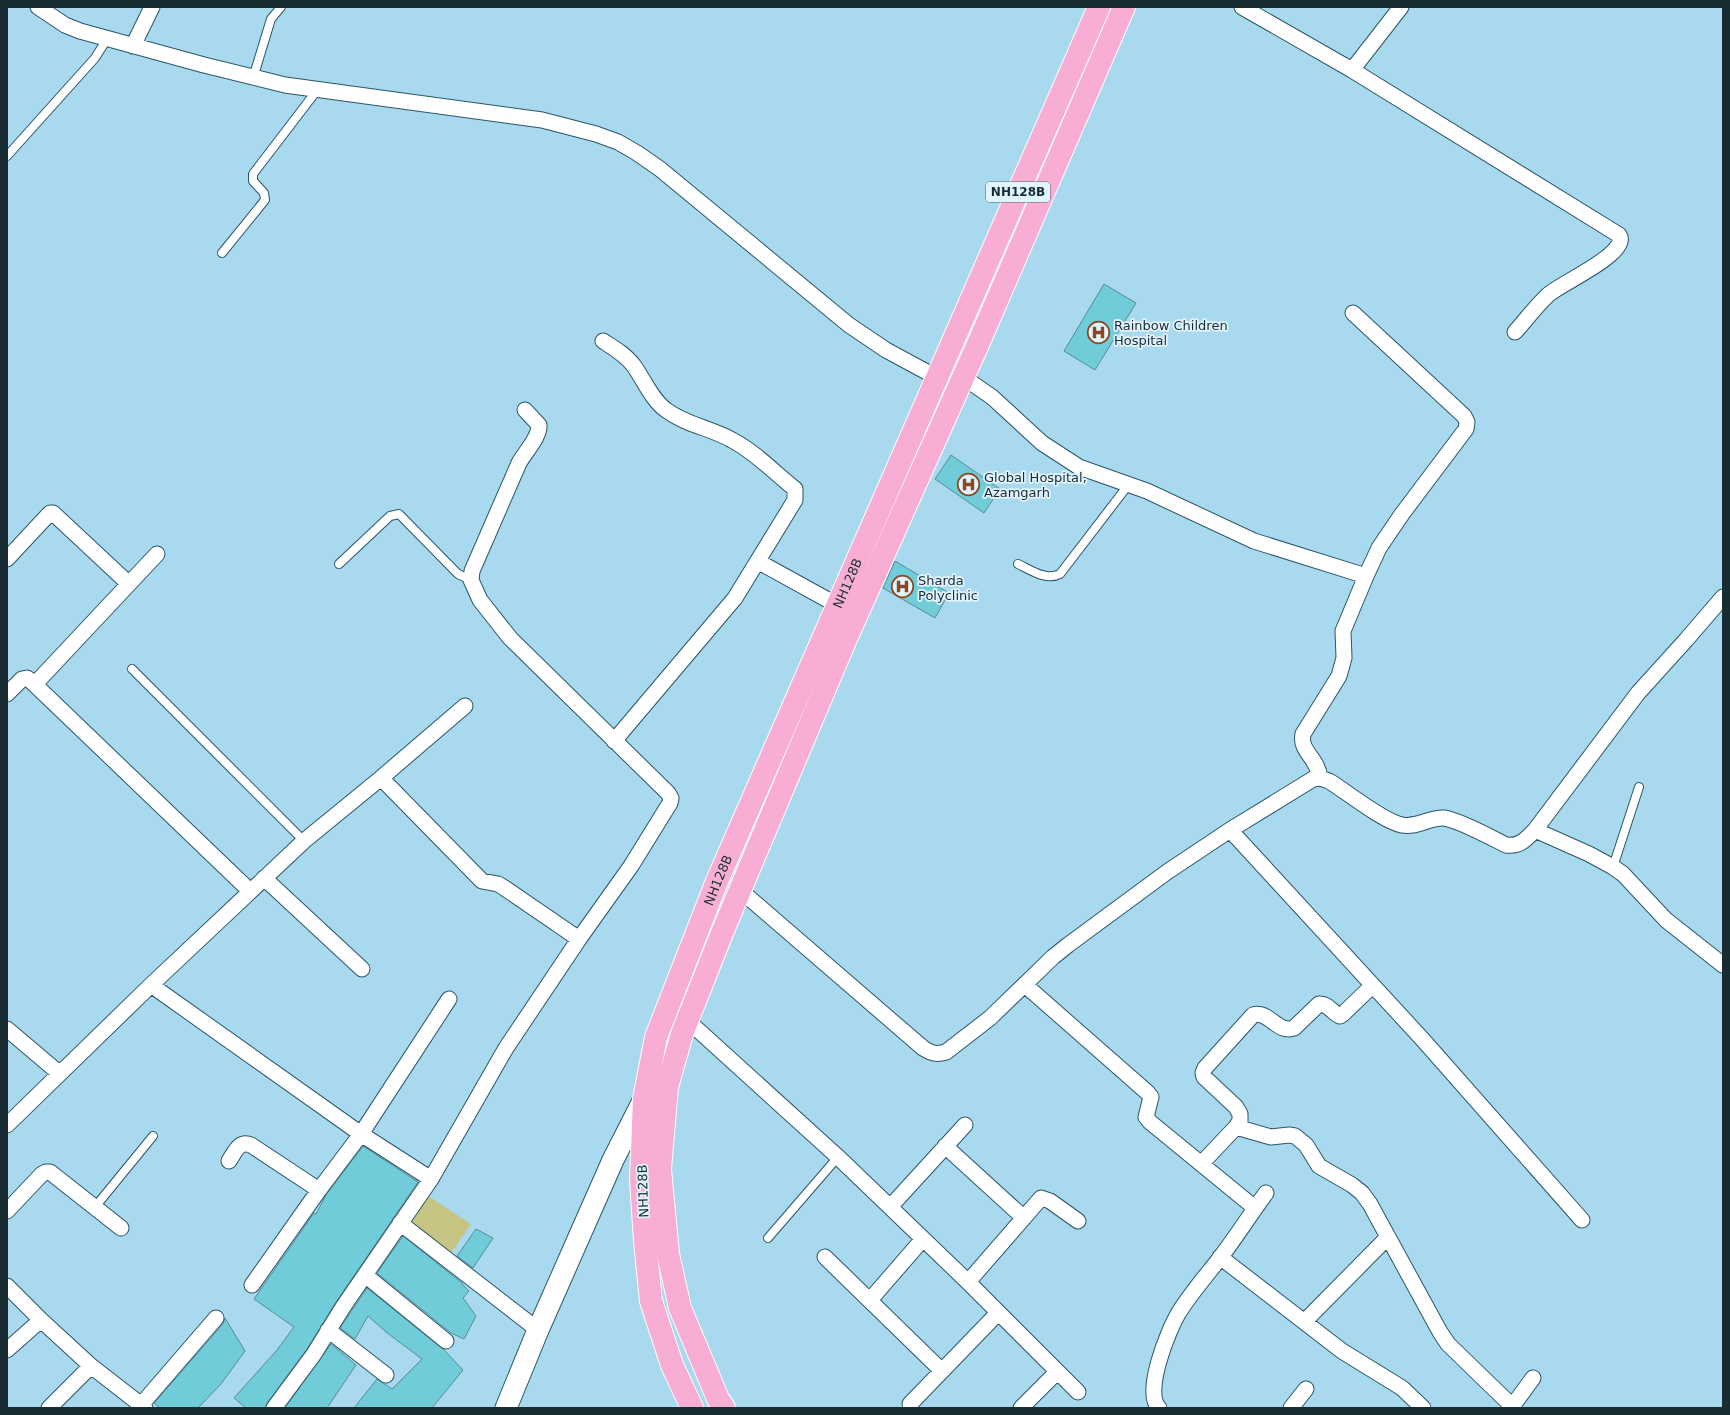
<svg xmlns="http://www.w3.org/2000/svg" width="1730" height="1415" viewBox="0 0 1730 1415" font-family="'DejaVu Sans',sans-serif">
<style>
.green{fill:#c6c584}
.building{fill:#70ccd9;stroke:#578d94}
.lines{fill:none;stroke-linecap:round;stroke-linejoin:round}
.lane-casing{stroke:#285668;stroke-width:10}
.street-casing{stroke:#285668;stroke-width:17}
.secondary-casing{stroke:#285668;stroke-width:23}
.highway-casing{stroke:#fff;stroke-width:24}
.lane{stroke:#fff;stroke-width:8}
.street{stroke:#fff;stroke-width:15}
.secondary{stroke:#fff;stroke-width:21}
.highway{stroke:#f8add4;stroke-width:22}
.labels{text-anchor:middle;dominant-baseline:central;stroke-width:3.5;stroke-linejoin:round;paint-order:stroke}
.shield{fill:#e2f5fe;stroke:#556871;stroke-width:1}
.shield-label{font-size:12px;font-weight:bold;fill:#192c34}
.poi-label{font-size:13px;fill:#192c34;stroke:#e2f5fe;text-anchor:start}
.street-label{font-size:13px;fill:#192c34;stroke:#e2f5fe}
</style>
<rect width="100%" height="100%" fill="#a9d9ef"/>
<path class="green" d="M427 1195 471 1224 449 1256 407 1223Z"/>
<path class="building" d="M1104 284 1136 303 1095 370 1064 351Z
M951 455 1000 489 984 513 935 479Z
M895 561 949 593 935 618 883 588Z
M363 1146 418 1182 336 1302 307 1349 267 1403 265 1408H246L234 1398 277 1350 294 1327 254 1299 314 1213 316 1214 326 1195Z
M476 1229 493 1238 473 1268 457 1256Z
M403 1236 462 1283V1284L469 1291 463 1298 476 1316 464 1339 451 1333 377 1273Z
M367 1288 444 1350 463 1370 432 1408H354L377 1379 392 1389 422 1359 386 1332 368 1316 355 1339 340 1328Z
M225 1318 245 1351 221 1384 198 1408H160L154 1403 223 1324Z
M331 1344 356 1365 327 1408H285Z"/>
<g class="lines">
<defs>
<path id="lane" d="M253 78 271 19 281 7
M7 156 95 58 107 39
M222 253 265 200 264 193 253 181V174L318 89
M339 564 390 516 399 514 458 574 471 580
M1018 564C1031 570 1046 581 1060 574L1129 484
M132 669 304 841
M1613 867 1639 787
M95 1207 153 1136
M768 1238 838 1157"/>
<path id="street" d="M38 7 65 25 80 31 204 65 285 85 542 120 596 134 618 142 637 153 660 169 849 325 886 350 936 377
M1242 7 1352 70 1619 235C1631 253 1559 284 1548 295 1536 306 1526 320 1515 332
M133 46 152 7
M1352 70 1401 7
M603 341C614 348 626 355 634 366 644 380 652 400 666 410 686 425 711 428 732 440 755 452 775 473 795 489V500L735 598 614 741
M963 377 992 397 1042 443 1079 467 1147 491 1254 541 1366 576
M7 559 50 513H53L129 584
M759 562 837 605
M35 684 157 554
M7 694 22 679 27 678 31 681 250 891
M381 778 482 881 498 884 503 887 579 939
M1320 778C1318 758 1299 751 1303 734L1339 676 1344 658 1343 631 1366 576 1379 548 1402 514 1466 429 1467 422 1464 416 1353 313
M1230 830 1424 1041 1582 1220
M1535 830 1589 854 1613 867 1623 874 1666 920 1723 965
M264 878 362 969
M740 890 923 1048C931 1053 936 1055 946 1052L990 1018 1053 957 1068 945 1167 872 1230 830 1313 779 1320 778 1329 781C1347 792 1384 822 1402 825 1417 828 1430 817 1444 818 1459 820 1492 838 1506 845 1520 847 1526 839 1535 830L1638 693 1686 640 1723 597
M151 985 361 1134 431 1179
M1025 985 1148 1093 1151 1097 1146 1117 1150 1122 1255 1208
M687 1020 838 1157 968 1282 1078 1392
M7 1029 59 1073
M7 1125 151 985 304 841 381 778 465 706
M1236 1127 1271 1137 1289 1135 1295 1136 1306 1145 1319 1166 1352 1185 1362 1193 1370 1204 1440 1332 1448 1344 1512 1406
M945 1146 1024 1218
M229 1161C235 1152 239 1140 251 1145L319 1190
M1201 1164 1236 1127 1240 1121V1114L1236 1107 1204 1077 1203 1073 1205 1068 1253 1015C1269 1010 1277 1034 1294 1028L1319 1004C1328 1003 1332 1013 1340 1016L1343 1014 1372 986
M890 1207 965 1125
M7 1211 42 1174 46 1172H50L121 1228
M400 1223 538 1330
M825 1257 942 1371
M1220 1257 1342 1351 1402 1388 1423 1408
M365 1275 446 1341
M968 1282 1041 1198 1050 1201 1078 1221
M252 1285 319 1190 361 1134 449 999
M7 1286 41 1320 91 1366 145 1408
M870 1300 923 1239
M1304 1322 1388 1237
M328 1330 386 1375
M7 1350 41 1320
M910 1404 998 1313
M141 1405 216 1318
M49 1408 91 1366
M274 1408 314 1354 343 1307 431 1179 506 1048 579 939 631 866 670 803 671 798 668 793 510 638 480 600 471 580 472 571 519 463C525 452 540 437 539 425L525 410
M1021 1408 1057 1372
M1159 1408C1143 1393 1168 1331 1178 1314 1190 1294 1206 1276 1220 1258 1236 1237 1250 1215 1266 1193
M1291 1408 1306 1389
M1511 1408 1533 1378"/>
<path id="secondary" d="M506 1408 538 1330 613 1160 644 1099 648 1097"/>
<g id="highway">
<path id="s1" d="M692 1408 672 1365 651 1301 645 1241 641 1180 644 1099 656 1037 717 881 1099 7"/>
<path d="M724 1408 718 1399 680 1308 668 1254 660 1169 667 1087 682 1034 722 933 845 641 979 342 1124 7"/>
</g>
</defs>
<use href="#lane" class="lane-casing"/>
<use href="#street" class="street-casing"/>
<use href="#secondary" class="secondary-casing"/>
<use href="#highway" class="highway-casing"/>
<use href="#lane" class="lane"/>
<use href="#street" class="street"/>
<use href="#secondary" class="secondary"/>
<use href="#highway" class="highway"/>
</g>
<defs>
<symbol id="hospital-ring" viewBox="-11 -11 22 22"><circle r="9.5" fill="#e2f5fe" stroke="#8d4720" stroke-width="1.5"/><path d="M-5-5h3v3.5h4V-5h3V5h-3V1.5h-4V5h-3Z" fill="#8d4720"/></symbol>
</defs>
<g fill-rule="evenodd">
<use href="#hospital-ring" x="1086" y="320" width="25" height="25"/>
<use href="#hospital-ring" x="956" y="472" width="25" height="25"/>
<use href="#hospital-ring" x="890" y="574" width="25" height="25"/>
</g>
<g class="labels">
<rect class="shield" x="986" y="182" width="64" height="20" rx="3"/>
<g class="shield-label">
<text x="1018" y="192">NH128B</text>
</g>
<g class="poi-label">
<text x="1114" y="325">Rainbow Children<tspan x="1114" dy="15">Hospital</tspan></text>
<text x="984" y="477">Global Hospital,<tspan x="984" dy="15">Azamgarh</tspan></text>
<text x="918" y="580">Sharda<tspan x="918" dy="15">Polyclinic</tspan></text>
</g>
<g class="street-label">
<text stroke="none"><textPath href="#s1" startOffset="873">NH128B</textPath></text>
<text stroke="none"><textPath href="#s1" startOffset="549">NH128B</textPath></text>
<text transform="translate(643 1191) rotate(-92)">NH128B</text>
</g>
</g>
<rect width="1730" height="1415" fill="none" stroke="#192c34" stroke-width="16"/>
</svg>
